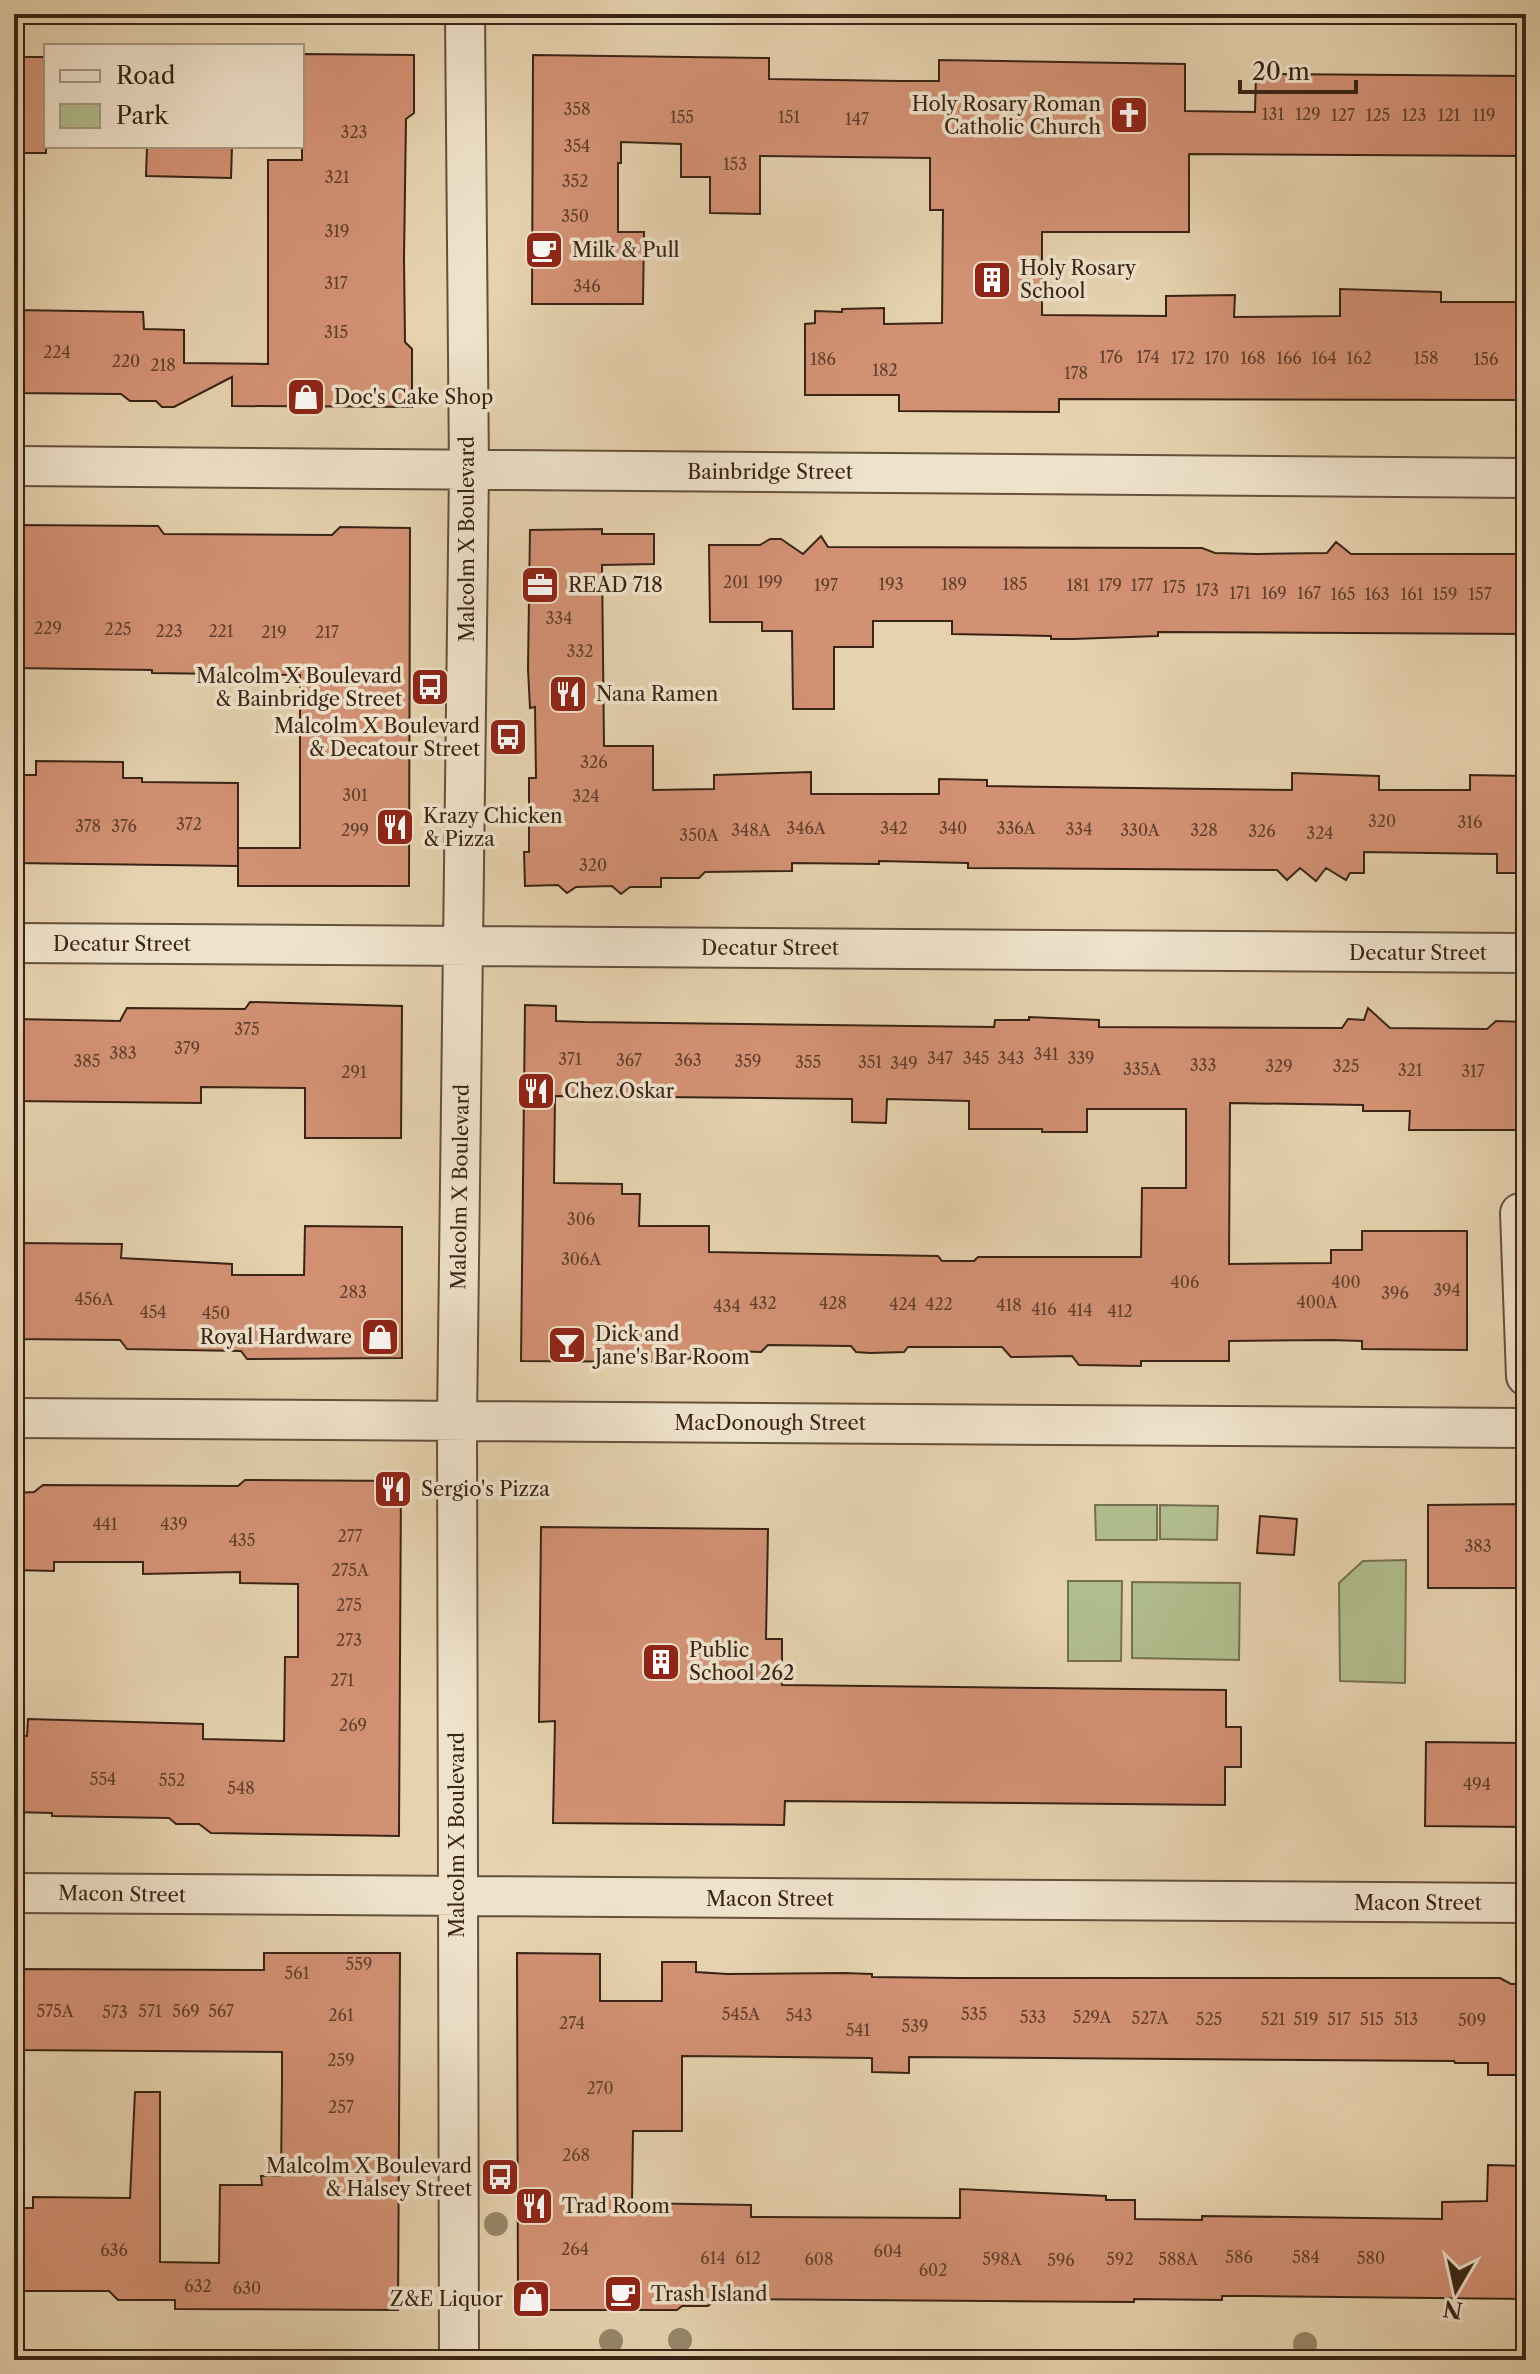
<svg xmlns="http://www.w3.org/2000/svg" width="1540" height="2374" viewBox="0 0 1540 2374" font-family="'Libre Caslon Text',serif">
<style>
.green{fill:#b1bd8d;stroke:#757051;stroke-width:2}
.building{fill:#d39174;stroke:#392415;stroke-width:2;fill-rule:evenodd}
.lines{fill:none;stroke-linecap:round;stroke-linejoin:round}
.minor-casing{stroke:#64503c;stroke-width:42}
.minor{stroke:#efe2cb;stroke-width:38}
.tree{fill:#97876b}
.labels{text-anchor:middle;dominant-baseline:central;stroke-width:7;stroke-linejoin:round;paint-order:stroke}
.number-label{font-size:16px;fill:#603f2d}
.poi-label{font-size:20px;fill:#392415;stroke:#efe2cb;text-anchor:start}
.street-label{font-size:20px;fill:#392415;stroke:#efe2cb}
</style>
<rect width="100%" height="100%" fill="#e6d2af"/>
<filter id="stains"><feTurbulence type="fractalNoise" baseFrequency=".0025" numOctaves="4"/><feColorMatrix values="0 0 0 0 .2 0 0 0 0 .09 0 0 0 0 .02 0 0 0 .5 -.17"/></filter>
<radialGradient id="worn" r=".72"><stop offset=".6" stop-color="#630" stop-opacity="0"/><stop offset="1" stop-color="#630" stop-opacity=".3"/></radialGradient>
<path class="green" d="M1095 1505H1157V1540H1096Z
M1160 1505 1218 1506 1217 1540 1160 1539Z
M1406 1560 1405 1683 1340 1681 1339 1583 1363 1561Z
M1068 1581H1122L1121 1661H1068Z
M1132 1582 1240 1583 1239 1660 1132 1658Z"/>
<path class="building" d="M302 54 414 55V113L406 119 404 258 405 342 412 349V407L232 406V377L174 407H162L156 401H130L121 394 14 393V310L143 312 144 329 184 330V363L268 364V160H302Z
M533 55 769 58V79L900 81H939V60L1185 64V111L1255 112 1256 74 1526 76V156L1189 154V232H1042V315L1166 316V296L1235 295 1234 317 1340 316V289L1441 292V302H1519V315H1526V400L1059 399V412L899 411V395H805V324L815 323V311L842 312V309L884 308V324L942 323 943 210H930V158L760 156V214L710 213V177H681V144L621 142V163H618V232H644L643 304H532Z
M14 57H46V153H14Z
M147 146H232L231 178 146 176Z
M14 525 158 526 164 534 332 535 340 527 410 528 409 886H238V848H300V675L152 673V670L14 668Z
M602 529V534H654V564L602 565 604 746H653V790L714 789V775L811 772V794H939V779L987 780V786L1292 790V773L1379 776V790H1470V775L1526 776V873H1497V854L1364 852V873H1350L1346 880 1326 868 1316 881 1300 868 1287 880 1277 870 968 868V863L879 861V864L792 863V871L705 872 699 878H661V887H630L621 894 612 886 576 887 567 893 558 885 525 886 524 852H529V778H536L535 707 530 708 528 669 530 530Z
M821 536 828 547 1202 548 1215 553 1257 554 1327 553 1336 542 1351 554H1526V634L1158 632V636L1073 639H1051V636L952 634V621H873V647H834V709H793L792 631H762V622H710L709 545H760L770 539H781L803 554Z
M36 761 123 762V778H142V782L238 783V866L14 863V775H36Z
M250 1002 402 1006 401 1138H305V1088L201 1087V1103L14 1101V1019L120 1021 127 1008 245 1009Z
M525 1005 556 1006V1021L585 1022 994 1027 995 1020H1029V1017L1099 1020V1027L1342 1028 1348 1019 1364 1020 1368 1008 1390 1028 1487 1029 1496 1021 1526 1022V1112H1521V1130H1409L1410 1111H1363V1105L1230 1103 1229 1264 1331 1263V1250H1362V1231H1467V1350L1362 1349V1341L1331 1340 1229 1341V1361H1141V1366L1079 1365 1072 1356 1011 1357 1002 1347H908L904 1352 870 1353 856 1352 851 1346 768 1345 761 1352 731 1351 726 1359 670 1358V1362L521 1361ZM555 1096 852 1099V1122L886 1123 887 1099 969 1101V1129H1042V1132H1087V1109H1186V1188H1142L1141 1257H978L974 1261H942L938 1256 709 1252V1226H639L640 1194H622V1184L554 1183Z
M305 1226 402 1227V1358L247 1359 241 1351 127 1349 120 1340 14 1339V1258H21V1243L122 1244 121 1258 232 1264V1275H304Z
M245 1480 401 1481 399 1836 211 1833 199 1824H176L169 1818 52 1816V1813L14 1812V1736H27L28 1719 203 1724V1739L284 1741 285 1657H298V1584L240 1583V1572L143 1574V1562H54V1571L14 1570V1493L34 1492 43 1485 238 1486Z
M1526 1504V1588H1428V1505Z
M1260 1516 1297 1519 1294 1555 1257 1553Z
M541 1527 768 1529 766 1639H782V1685L1226 1690V1727H1241V1767H1225V1805L785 1801 784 1825 553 1823 555 1721 539 1722Z
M1426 1742 1526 1743V1827L1425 1826Z
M264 1953H400L398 2310 175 2309V2300H118L109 2291H14V2208H33V2197L130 2198 135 2092H160V2262L219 2263 220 2185H262L261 2176H281L282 2083V2052L14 2050V1969L264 1970Z
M517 1953 600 1954V2001H662V1962H696V1972L727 1974 844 1973 872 1974V1977L959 1978H1500L1511 1984H1526V2075H1488V2063H1455L1454 2061 909 2057V2073L872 2072V2058L682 2056V2131H633L632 2203 751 2205V2217L960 2218V2189L1106 2196V2200H1135V2219L1202 2220V2216L1442 2219V2202L1487 2201 1488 2165 1526 2166V2299L1255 2296H1222V2300L1134 2299V2302L717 2299 708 2306H682L677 2310H518Z"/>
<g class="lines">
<defs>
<path id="minor" d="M14 466 1526 478
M14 943 1526 953
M1520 1213 1526 1376
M14 1418 1526 1428
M14 1893 1526 1903
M459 2360 457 1421 469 470 465 14"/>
</defs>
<use href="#minor" class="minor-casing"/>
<use href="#minor" class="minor"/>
</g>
<g class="tree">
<circle cx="496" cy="2224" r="12"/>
<circle cx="680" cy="2340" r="12"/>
<circle cx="611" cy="2341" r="12"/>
<circle cx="1305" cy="2344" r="12"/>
</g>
<defs>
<symbol id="church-square" viewBox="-11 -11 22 22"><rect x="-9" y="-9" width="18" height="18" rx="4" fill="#8f2418" stroke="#efe2cb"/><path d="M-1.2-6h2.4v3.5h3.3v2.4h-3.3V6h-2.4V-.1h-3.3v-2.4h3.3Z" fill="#fff"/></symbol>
<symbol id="cafe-square" viewBox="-11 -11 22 22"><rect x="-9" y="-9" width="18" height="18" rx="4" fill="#8f2418" stroke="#efe2cb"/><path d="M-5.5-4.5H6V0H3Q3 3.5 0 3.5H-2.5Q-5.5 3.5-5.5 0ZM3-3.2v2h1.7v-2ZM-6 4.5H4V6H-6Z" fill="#fff"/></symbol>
<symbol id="building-square" viewBox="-11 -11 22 22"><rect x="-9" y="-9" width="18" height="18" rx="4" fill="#8f2418" stroke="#efe2cb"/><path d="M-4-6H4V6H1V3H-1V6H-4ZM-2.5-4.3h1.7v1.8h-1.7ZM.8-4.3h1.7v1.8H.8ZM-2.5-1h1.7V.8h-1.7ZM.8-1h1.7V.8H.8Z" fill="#fff"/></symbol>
<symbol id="shop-square" viewBox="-11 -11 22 22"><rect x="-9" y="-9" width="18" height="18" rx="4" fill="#8f2418" stroke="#efe2cb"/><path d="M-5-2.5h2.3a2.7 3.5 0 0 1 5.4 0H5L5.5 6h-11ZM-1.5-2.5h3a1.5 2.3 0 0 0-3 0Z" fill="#fff"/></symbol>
<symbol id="office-square" viewBox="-11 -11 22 22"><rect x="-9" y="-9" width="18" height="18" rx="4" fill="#8f2418" stroke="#efe2cb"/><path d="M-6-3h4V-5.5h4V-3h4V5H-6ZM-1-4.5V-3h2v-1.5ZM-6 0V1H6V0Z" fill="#fff"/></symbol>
<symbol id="bus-square" viewBox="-11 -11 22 22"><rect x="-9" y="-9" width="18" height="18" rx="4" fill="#8f2418" stroke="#efe2cb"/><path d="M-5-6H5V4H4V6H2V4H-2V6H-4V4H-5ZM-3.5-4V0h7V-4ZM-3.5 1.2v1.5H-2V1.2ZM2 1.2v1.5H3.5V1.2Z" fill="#fff"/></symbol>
<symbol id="restaurant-square" viewBox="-11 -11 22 22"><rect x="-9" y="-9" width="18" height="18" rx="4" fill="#8f2418" stroke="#efe2cb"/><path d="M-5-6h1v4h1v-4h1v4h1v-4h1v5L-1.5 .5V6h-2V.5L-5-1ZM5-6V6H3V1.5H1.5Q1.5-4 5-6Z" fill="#fff"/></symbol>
<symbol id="bar-square" viewBox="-11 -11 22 22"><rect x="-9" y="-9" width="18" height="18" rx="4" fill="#8f2418" stroke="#efe2cb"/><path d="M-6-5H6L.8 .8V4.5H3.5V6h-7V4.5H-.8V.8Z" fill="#fff"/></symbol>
</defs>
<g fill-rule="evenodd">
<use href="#church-square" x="1107" y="93" width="44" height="44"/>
<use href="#cafe-square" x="522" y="228" width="44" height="44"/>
<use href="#building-square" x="970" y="258" width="44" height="44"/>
<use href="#shop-square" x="284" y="375" width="44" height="44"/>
<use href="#office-square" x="518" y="563" width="44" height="44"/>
<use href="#bus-square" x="408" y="665" width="44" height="44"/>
<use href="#restaurant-square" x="546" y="672" width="44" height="44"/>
<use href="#bus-square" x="486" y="715" width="44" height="44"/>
<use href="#restaurant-square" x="373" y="805" width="44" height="44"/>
<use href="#restaurant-square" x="514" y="1069" width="44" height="44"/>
<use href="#shop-square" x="358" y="1315" width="44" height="44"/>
<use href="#bar-square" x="545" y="1323" width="44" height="44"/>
<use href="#restaurant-square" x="371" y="1467" width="44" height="44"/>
<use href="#building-square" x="639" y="1640" width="44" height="44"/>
<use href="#bus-square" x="478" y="2155" width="44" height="44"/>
<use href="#restaurant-square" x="512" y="2184" width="44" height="44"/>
<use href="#cafe-square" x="601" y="2272" width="44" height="44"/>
<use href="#shop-square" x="509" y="2277" width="44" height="44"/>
</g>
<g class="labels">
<g class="number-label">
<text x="577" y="109">358</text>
<text x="1273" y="114">131</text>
<text x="1308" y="114">129</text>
<text x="1343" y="115">127</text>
<text x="1378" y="115">125</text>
<text x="1414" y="115">123</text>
<text x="1449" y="115">121</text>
<text x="1484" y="115">119</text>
<text x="682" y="117">155</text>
<text x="789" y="117">151</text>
<text x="857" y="119">147</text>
<text x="354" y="132">323</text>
<text x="577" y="146">354</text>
<text x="735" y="164">153</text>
<text x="337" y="177">321</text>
<text x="575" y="181">352</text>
<text x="575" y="216">350</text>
<text x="337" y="231">319</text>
<text x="336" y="283">317</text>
<text x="587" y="286">346</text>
<text x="336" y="332">315</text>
<text x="57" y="352">224</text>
<text x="1111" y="357">176</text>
<text x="1148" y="357">174</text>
<text x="1183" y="358">172</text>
<text x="1217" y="358">170</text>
<text x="1253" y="358">168</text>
<text x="1289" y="358">166</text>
<text x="1324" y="358">164</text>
<text x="1359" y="358">162</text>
<text x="1426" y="358">158</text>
<text x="823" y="359">186</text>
<text x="1486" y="359">156</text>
<text x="126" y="361">220</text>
<text x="163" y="365">218</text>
<text x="885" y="370">182</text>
<text x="1076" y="373">178</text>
<text x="736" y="582">201</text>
<text x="770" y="582">199</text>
<text x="891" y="584">193</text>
<text x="954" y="584">189</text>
<text x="1015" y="584">185</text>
<text x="826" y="585">197</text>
<text x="1078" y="585">181</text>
<text x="1110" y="585">179</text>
<text x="1142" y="585">177</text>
<text x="1174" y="587">175</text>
<text x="1207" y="590">173</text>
<text x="1240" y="593">171</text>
<text x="1274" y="593">169</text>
<text x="1309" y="593">167</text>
<text x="1343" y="594">165</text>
<text x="1377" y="594">163</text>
<text x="1412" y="594">161</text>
<text x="1445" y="594">159</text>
<text x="1480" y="594">157</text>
<text x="559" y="618">334</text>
<text x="48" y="628">229</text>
<text x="118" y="629">225</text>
<text x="169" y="631">223</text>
<text x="221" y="631">221</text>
<text x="274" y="632">219</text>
<text x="327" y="632">217</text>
<text x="580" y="651">332</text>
<text x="594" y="762">326</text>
<text x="355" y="795">301</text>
<text x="586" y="796">324</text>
<text x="1382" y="821">320</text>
<text x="1470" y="822">316</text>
<text x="189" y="824">372</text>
<text x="88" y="826">378</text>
<text x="124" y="826">376</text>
<text x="806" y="828">346A</text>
<text x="894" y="828">342</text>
<text x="953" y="828">340</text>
<text x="1016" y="828">336A</text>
<text x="1079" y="829">334</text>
<text x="355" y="830">299</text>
<text x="751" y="830">348A</text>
<text x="1140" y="830">330A</text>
<text x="1204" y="830">328</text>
<text x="1262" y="831">326</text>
<text x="1320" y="833">324</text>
<text x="699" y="835">350A</text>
<text x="593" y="865">320</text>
<text x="247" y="1029">375</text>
<text x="187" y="1048">379</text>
<text x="123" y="1053">383</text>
<text x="1046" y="1054">341</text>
<text x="940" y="1058">347</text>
<text x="976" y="1058">345</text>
<text x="1011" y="1058">343</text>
<text x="1081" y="1058">339</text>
<text x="570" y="1059">371</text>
<text x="629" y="1060">367</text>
<text x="688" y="1060">363</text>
<text x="87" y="1061">385</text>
<text x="748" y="1061">359</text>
<text x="808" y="1062">355</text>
<text x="870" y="1062">351</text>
<text x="904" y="1063">349</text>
<text x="1203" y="1065">333</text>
<text x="1279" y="1066">329</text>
<text x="1346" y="1066">325</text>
<text x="1142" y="1069">335A</text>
<text x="1410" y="1070">321</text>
<text x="1473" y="1071">317</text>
<text x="354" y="1072">291</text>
<text x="581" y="1219">306</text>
<text x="581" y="1259">306A</text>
<text x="1185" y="1282">406</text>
<text x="1346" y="1282">400</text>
<text x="1447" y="1290">394</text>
<text x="353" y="1292">283</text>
<text x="1395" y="1293">396</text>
<text x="94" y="1299">456A</text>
<text x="1317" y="1302">400A</text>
<text x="763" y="1303">432</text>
<text x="833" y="1303">428</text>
<text x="903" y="1304">424</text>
<text x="939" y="1304">422</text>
<text x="1009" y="1305">418</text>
<text x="727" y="1306">434</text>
<text x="1044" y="1309">416</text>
<text x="1080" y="1310">414</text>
<text x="1120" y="1311">412</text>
<text x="153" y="1312">454</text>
<text x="216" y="1313">450</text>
<text x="105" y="1524">441</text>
<text x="174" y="1524">439</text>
<text x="350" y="1536">277</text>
<text x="242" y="1540">435</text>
<text x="1478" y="1546">383</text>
<text x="350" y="1570">275A</text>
<text x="349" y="1605">275</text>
<text x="349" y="1640">273</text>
<text x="342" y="1680">271</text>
<text x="353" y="1725">269</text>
<text x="103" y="1779">554</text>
<text x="172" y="1780">552</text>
<text x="1477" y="1784">494</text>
<text x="241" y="1788">548</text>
<text x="359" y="1964">559</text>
<text x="297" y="1973">561</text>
<text x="55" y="2011">575A</text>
<text x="150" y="2011">571</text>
<text x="186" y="2011">569</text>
<text x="221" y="2011">567</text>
<text x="115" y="2012">573</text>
<text x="741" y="2014">545A</text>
<text x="974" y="2014">535</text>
<text x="341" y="2015">261</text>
<text x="799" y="2015">543</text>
<text x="1033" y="2017">533</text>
<text x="1092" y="2017">529A</text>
<text x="1150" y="2018">527A</text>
<text x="1209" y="2019">525</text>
<text x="1273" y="2019">521</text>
<text x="1306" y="2019">519</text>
<text x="1339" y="2019">517</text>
<text x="1372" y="2019">515</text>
<text x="1406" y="2019">513</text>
<text x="1472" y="2020">509</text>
<text x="572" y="2023">274</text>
<text x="915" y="2026">539</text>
<text x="858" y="2030">541</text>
<text x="341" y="2060">259</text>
<text x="600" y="2088">270</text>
<text x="341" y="2107">257</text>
<text x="576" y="2155">268</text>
<text x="575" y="2249">264</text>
<text x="114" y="2250">636</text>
<text x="888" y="2251">604</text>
<text x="1239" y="2257">586</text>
<text x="1306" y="2257">584</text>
<text x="713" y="2258">614</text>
<text x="748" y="2258">612</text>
<text x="1371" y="2258">580</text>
<text x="819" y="2259">608</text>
<text x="1002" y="2259">598A</text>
<text x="1120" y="2259">592</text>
<text x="1178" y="2259">588A</text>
<text x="1061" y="2260">596</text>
<text x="933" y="2270">602</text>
<text x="198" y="2286">632</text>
<text x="247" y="2288">630</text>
</g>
<g class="poi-label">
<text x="1101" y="104" text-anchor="end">Holy Rosary Roman<tspan x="1101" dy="23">Catholic Church</tspan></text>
<text x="572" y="250">Milk &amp; Pull</text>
<text x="1020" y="268">Holy Rosary<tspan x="1020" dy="23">School</tspan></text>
<text x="334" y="397">Doc's Cake Shop</text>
<text x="568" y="585">READ 718</text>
<text x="402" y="676" text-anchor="end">Malcolm X Boulevard<tspan x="402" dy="23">&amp; Bainbridge Street</tspan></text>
<text x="596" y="694">Nana Ramen</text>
<text x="480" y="726" text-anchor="end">Malcolm X Boulevard<tspan x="480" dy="23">&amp; Decatour Street</tspan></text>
<text x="423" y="816">Krazy Chicken<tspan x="423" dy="23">&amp; Pizza</tspan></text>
<text x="564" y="1091">Chez Oskar</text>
<text x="595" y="1334">Dick and<tspan x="595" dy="23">Jane's Bar Room</tspan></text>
<text x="352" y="1337" text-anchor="end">Royal Hardware</text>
<text x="421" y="1489">Sergio's Pizza</text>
<text x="689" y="1650">Public<tspan x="689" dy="23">School 262</tspan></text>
<text x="472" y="2166" text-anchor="end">Malcolm X Boulevard<tspan x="472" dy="23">&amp; Halsey Street</tspan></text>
<text x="562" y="2206">Trad Room</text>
<text x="651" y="2294">Trash Island</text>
<text x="503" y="2299" text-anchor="end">Z&amp;E Liquor</text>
</g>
<g class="street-label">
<text x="770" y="472">Bainbridge Street</text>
<text transform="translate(467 539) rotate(-90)">Malcolm X Boulevard</text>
<text x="122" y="944">Decatur Street</text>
<text x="770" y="948">Decatur Street</text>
<text x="1418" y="953">Decatur Street</text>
<text transform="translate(460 1187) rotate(-89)">Malcolm X Boulevard</text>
<text x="770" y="1423">MacDonough Street</text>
<text transform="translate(457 1835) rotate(-90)">Malcolm X Boulevard</text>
<text transform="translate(122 1894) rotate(1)">Macon Street</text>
<text x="770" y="1899">Macon Street</text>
<text x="1418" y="1903">Macon Street</text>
</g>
</g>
<rect width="1540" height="2374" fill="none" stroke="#e6d2af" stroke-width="48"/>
<rect x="16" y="16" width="1508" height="2342" fill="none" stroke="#392415" stroke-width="4"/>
<rect x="24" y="24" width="1492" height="2326" fill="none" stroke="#392415" stroke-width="2"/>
<rect x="44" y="44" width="260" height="104" fill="#efe2cb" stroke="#a69682" stroke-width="2"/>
<rect x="60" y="70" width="40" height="12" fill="#efe2cb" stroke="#a69682" stroke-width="2"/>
<text x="116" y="84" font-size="24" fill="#392415">Road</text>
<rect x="60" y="104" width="40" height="24" fill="#b1bd8d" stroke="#a69682" stroke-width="2"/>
<text x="116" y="124" font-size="24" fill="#392415">Park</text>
<g transform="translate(1456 2290) rotate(189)" stroke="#efe2cb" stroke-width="6" paint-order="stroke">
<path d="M0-6L14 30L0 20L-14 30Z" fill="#392415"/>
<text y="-12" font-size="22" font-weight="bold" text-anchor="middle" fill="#392415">N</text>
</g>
<path d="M1240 80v12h116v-12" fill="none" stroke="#392415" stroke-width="4"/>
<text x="1252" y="80" font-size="24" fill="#392415" stroke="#efe2cb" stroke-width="6" paint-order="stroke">20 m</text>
<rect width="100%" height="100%" filter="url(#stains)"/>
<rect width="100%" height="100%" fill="url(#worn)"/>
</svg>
